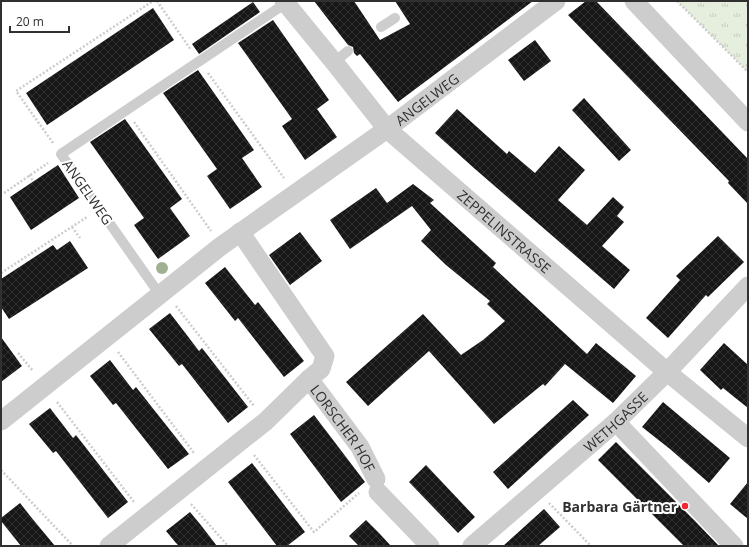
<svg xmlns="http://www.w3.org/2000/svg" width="749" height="547" viewBox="0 0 749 547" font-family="'Open Sans',sans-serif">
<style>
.park{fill:url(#park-tufts)}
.building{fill:url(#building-cross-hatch)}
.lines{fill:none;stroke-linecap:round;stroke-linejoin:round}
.path{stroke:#cdcdcd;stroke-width:2.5;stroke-dasharray:2 2;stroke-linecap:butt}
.lane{stroke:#cdcdcd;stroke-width:10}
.street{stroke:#cdcdcd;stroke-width:19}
.tree{fill:#9fb192}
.poi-dot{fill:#f4262f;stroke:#fff;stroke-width:1.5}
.labels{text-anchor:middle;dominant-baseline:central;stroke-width:4;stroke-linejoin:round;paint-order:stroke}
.street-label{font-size:14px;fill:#303030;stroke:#fff}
.poi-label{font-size:14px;font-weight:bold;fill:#303030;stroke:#fff;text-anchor:end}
</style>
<defs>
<pattern id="park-tufts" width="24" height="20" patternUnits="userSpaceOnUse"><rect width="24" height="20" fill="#e6eede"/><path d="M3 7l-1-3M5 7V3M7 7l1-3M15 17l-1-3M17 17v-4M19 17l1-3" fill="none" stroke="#c6ccbf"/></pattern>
<pattern id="building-cross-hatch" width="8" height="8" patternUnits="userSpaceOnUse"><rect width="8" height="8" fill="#171717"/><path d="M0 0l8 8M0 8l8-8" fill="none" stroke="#303030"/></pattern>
</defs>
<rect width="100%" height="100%" fill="#fff"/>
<path class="park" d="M677 1H748V72Z"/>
<path class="building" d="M314 1H354L380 40 410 24 395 1H533L398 102 360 54 357 56 354 53 353 47 348 45Z
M586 1H596L748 159V204L728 183 729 181 568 15Z
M253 2 260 12 199 54 192 44Z
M153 8 174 40 47 125 26 93Z
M273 20 329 100 317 109 337 137 305 160 282 126 292 119 238 43Z
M535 40 551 61 524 81 508 60Z
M198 70 254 150 242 158 262 187 230 209 207 176 217 169 163 93Z
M584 98 631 150 619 161 572 110Z
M457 109 507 154 509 151 535 173 559 146 585 170 558 200 587 225 613 197 624 207 617 216 624 222 602 246 630 270 614 289 475 169 435 133Z
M125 119 182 199 170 208 190 236 158 259 134 225 144 218 90 142Z
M58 165 79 198 31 230 10 197Z
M413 184 434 200 430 203 496 263 493 267 587 354 596 343 636 376 613 403 565 364 545 386 543 384 494 424 429 351 368 406 346 382 423 314 461 355 483 340 505 321 487 304 490 301 446 265 421 241 431 230 412 206 350 249 330 220 376 188 387 203Z
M300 232 322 261 290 285 269 255Z
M718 236 744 262 708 297 706 295 668 338 646 318 680 280 676 276Z
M70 241 88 268 9 319 1 307V279L53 245 57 250Z
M225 267 255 305 258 302 304 361 284 377 238 318 235 321 205 283Z
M170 313 199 351 202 348 248 407 228 423 182 364 179 366 149 329Z
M1 337 22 366 1 382Z
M724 343 748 365V408L723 388 721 390 700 370Z
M110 360 133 390 136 387 189 454 168 469 116 403 113 405 90 376Z
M573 400 589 415 508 489 493 472Z
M663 402 730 458 709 483 670 449 642 427Z
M50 408 73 438 76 435 128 502 108 518 56 451 53 453 29 424Z
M314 415 365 482 341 502 290 434Z
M616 442 694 520 719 546H684L598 460Z
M252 463 305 532 287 546H277L228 482Z
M426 465 475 517 458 533 409 482Z
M748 482V519L730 504Z
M20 503 31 517 55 546H21L1 521V518Z
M544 509 560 527 538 546H503Z
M190 512 200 524 217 546H179L176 543 166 531Z
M366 520 379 533 391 546H359L349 536Z"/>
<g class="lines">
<path class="path" d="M157 1 191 50
M677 1 748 72
M208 73 284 178
M134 122 211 231
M53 143 16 91 153 1
M29 175 33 181
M4 193 48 163
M72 227 80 238
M1 273 87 217
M176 306 254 406
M118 352 194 453
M18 353 33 371
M57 402 134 502
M254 455 314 532 359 493
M1 470 73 546
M549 503 591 546
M191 504 228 546"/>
<path class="lane" d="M381 27 395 18
M334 62 348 51
M160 295 61 154 286 3"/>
<g class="street">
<path id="s1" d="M284 1 334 62 387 129 667 372 748 438"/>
<path d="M634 1 748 122"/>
<path id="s2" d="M309 379 360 447 376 479"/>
<path id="s3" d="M1 421 221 246 387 129 556 1"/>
<path d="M616 422 734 546"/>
<path d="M378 492 430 546"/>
<path d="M109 546 266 421 309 379 321 369 325 356 240 232"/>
<path id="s4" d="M472 546 616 422 667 372 748 286"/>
</g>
</g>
<circle class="tree" cx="162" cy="268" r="6"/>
<circle class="poi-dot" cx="685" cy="506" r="4"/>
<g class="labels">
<g class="street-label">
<text stroke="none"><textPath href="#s3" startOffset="534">ANGELWEG</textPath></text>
<text transform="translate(88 192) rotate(55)">ANGELWEG</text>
<text stroke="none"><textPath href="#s1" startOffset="320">ZEPPELINSTRASSE</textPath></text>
<text stroke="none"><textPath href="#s4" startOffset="190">WETHGASSE</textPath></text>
<text stroke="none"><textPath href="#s2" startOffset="60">LORSCHER HOF</textPath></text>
</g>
<g class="poi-label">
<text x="677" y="506">Barbara Gärtner</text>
</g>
</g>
<rect width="749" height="547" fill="none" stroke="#303030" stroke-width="4"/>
<path d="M10 26v6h59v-6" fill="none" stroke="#303030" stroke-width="2"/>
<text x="16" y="26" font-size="12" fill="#303030" stroke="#ffffff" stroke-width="3" paint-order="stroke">20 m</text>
</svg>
